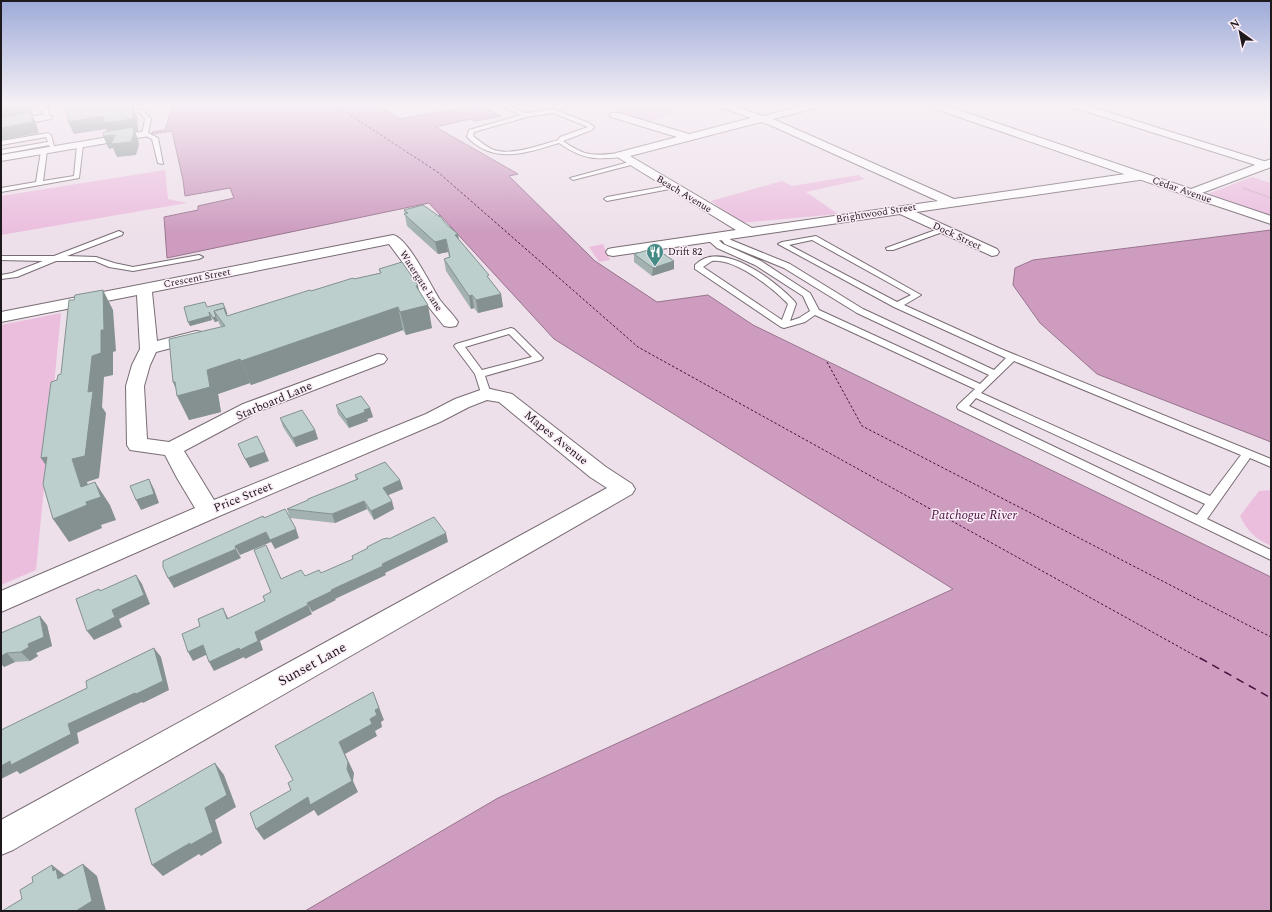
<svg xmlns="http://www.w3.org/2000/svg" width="1272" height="912" viewBox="0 0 1272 912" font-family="Spectral,serif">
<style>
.green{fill:#ebbede}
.water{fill:#cd9cbf;stroke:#98758e}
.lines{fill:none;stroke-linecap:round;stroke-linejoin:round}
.ferry-far1{stroke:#4a103f;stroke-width:1;stroke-dasharray:2.5 2;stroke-linecap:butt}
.ferry{stroke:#4a103f;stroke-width:1.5;stroke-dasharray:8 6;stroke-linecap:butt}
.lane-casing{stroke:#786c74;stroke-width:2}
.street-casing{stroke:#786c74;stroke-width:2}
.secondary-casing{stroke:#786c74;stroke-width:2}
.path{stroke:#91878e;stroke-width:1.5;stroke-dasharray:0.5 1.5;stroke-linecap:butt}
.lane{fill:#fff;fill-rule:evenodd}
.street{fill:#fff;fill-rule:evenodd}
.secondary{fill:#fff;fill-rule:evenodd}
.wall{fill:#a3b2b0}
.shaded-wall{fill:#849190}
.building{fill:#bdcfcd;stroke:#849190}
.labels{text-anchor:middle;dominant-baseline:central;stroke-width:3;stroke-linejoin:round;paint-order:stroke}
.far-street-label{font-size:10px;fill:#1e191c;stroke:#fbedf7}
.far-poi-label{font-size:10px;fill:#1e191c;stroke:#fbedf7;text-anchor:start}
.street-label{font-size:12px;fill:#1e191c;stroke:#fbedf7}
.water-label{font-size:13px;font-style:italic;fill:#4a103f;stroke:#fbedf7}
.near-street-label{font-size:14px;fill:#1e191c;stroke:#fbedf7}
</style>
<rect width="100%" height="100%" fill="#eee0ea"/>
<path class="green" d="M635 105H664L682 109 641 125 603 115Z
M165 170 168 199 187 203 1 235V196Z
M858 175 865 179 806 192 838 214 739 223 711 201 782 181 792 186Z
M1252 177 1271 183V217L1205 195Z
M603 244 610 260 599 262 589 247Z
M61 313 36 570 1 585V325Z
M1271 490V546C1256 539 1247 531 1240 516L1259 491Z"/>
<path class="water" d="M173 105H378L400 119 475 105H478L501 116 475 121 470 119 436 127 518 174 509 176 595 261 657 302 708 295 753 325 1271 577V911H305L498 798 953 589 554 339 429 203 167 258 164 217 198 210V206L234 198 230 188 185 196 183 180 172 131 152 134V132L165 130Z
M1271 230V442L1097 374 1040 323 1013 285 1015 268 1033 260Z"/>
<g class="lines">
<path class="ferry-far1" d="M335 105 439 173 638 347 1201 659
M827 362 862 426 1271 637"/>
<path class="ferry" d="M1200 658 1271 698"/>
<defs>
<path id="lane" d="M34 105H40L48 109 49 118H45L43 111Z
M499 105H505L527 113 553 109 589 123 594 127 592 130 563 141C586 157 593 156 620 153L623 155C619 158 613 158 607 158 588 160 575 154 559 143 526 153 495 165 467 137L469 130 521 115ZM553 113 588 127 560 137 558 140C541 145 511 156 494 150 486 147 480 141 473 136L474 132 527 117Z
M138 109H142L151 119 148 133 158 138 163 164 158 163 152 139 142 134 145 119 138 111Z
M48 133 51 135 55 150H51L49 145 1 154V150L48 142 46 137 1 145V141Z
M80 143 83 145 79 178 1 192V188L36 182 41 151 44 149 47 151 43 181 74 176 77 145Z
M633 161 635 162V164L573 180 570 178Z
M673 185 676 187 675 188 607 201 604 199 607 197Z
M941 228H944L948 230 893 250H887L886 248Z
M119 231 123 233 122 235 67 256 96 257 114 263 133 267 199 255 203 257 199 259 133 271 109 267 95 261H56L17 277 1 279V275L12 273 43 261 1 260V256H54Z
M719 234H725L731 240 790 264 863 309 994 370 1006 358 894 307 778 244 782 242 816 236 921 295 904 305 1001 349 1271 459V467L1250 458 1207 519 1271 550V560L958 409 957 407 958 405 975 389 815 315 805 322 784 328 781 327 695 269V265C721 238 777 282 795 302L796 304 790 321 799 318 810 311 803 296 755 265 717 248 708 240V236H714L723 244 761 261 810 293 819 310 980 384 989 375 857 313 784 268 725 244 718 236ZM812 240 911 295 897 302 789 245ZM712 261C735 258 773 288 788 304L782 320 703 267ZM1014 361 1241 455 1210 496 981 393ZM976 398 1205 504 1197 515 969 406Z
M511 328 514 329 543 358 541 360 485 376 491 394 486 397 482 396 475 374 454 346 456 344ZM509 334 532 357 482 370 465 347Z"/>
<path id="street" d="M718 105H732L763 116 805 105H821L819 107 773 119 954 199 1139 172 1143 173 1145 176 1143 179 1139 180 916 212 997 249 999 252 997 255 992 256 900 214 613 256 608 255 606 252 608 249 613 248 736 230 614 155 616 153 677 137 611 117 610 115 611 113H619L689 134 751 118 720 107ZM761 122 770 125 938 201 752 228 630 156Z
M1070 105H1085L1270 163 1271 166 1266 169 1262 167 1072 107Z
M47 114 52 117 51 119 1 128V122Z
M145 131 150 134 149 136 1 161V155Z
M1191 189 1271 216V224L1187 196 1185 193 1187 190Z
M393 235C408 238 431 286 440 300 446 308 453 314 458 322L456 326 450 327 444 326 428 306 401 260 389 244 152 292 157 341 196 331 202 332 205 336 202 340 156 352 150 365 144 386 147 439 169 442 243 404 378 354 384 355 387 359 384 363 257 412 184 451 214 500 426 414 455 399 486 388 512 394 606 467 632 484 635 489 632 494 13 850 1 855V820L607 488 590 477 499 402 487 400 469 407 440 422 217 517 1 612V591L195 508 177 478 165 455 130 450 127 445 126 386 132 365 140 349 137 295 1 322V312Z"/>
<path id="secondary" d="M929 105H944L1191 189 1271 159V167L1191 197 930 107Z"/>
</defs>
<use href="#lane" class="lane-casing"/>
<use href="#street" class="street-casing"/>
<use href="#secondary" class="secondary-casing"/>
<path class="path" d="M1243 188 1271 198"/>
<use href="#lane" class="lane"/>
<use href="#street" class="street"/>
<use href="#secondary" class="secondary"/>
</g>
<path class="wall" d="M404 210 447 225 458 234V239L501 294 503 307 478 313 474 308 471 309 446 271 444 259 449 257 448 252 438 254 407 226Z
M634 254 674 261V269L652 276 634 262Z
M379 269 419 292 432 328 406 335 403 330 251 385 250 383 218 394 221 412 189 420 173 382 221 327 218 321 215 322 210 316 212 320 190 326 207 307 228 316 311 291 354 279 380 273Z
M336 405 370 408 373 417 367 419 368 421 349 428 338 414Z
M280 418 315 430 318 439 296 447 283 427Z
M355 475 400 480 403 489 388 495 394 509 374 520 367 509 335 523 290 518 287 509 356 480Z
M47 625 52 646 36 653 38 656 30 661 15 662 4 667 1 633Z"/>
<path class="shaded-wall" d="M24 105H29L32 111 33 115H32L36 123 39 133 1 140V109Z
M46 105H58L47 107Z
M133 105 137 117 138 131H135L138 139 139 145 136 155 117 157 113 148 109 149 103 136 134 133 109 135 106 129 74 134 68 122 104 116Z
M458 234 460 246 455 235Z
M446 239 448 252 438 254 435 242Z
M674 261V269L652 276 653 268Z
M418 285 422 306 428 305 432 328 406 335 400 312 416 286Z
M103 290 113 310 116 351 113 352V375L104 377 102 407 106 413 99 478 87 482 93 500 95 482 110 505 116 520 101 525 102 528 69 542 53 519 81 487 72 459 88 392 92 356 101 330Z
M501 294 503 307 478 313 476 300Z
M472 295 474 308 471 309 469 296Z
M398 307 403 330 251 385 241 361Z
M209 312 212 320 190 326 188 322Z
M216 317 218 321 215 322 213 318Z
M240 359 250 383 218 394 221 412 189 420 177 396 179 395 173 382Z
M370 408 373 417 367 419 368 421 349 428 346 419 364 410Z
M315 430 318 439 296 447 293 438Z
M265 452 269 461 250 468 245 459Z
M47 457 56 481 41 458Z
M149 479 154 489 159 503 141 510 136 500Z
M400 480 403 489 386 496 383 488Z
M364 501 367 509 335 523 332 514Z
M392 501 394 509 374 520 371 511Z
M296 529 299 538 275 549 270 540Z
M266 532 271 542 240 555 235 546Z
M446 533 448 542 385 573 386 575 335 599 336 600 312 612 307 603 331 590 382 564Z
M236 549 241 558 174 588 168 578Z
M136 575 142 584 150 604 119 619 122 627 94 640 87 631 112 610Z
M308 605 312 614 260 641 263 650 245 659 244 657 214 671 209 662 255 632Z
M223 608 228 618 232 628 227 619Z
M40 616 47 625 52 646 36 653 38 656 30 661 21 652 28 644Z
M203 645 208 654 193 661 188 652Z
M154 648 161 657 169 690 143 703 142 702 77 733 79 743 20 774 17 771 1 779V766L68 724Z
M7 653 15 662 4 667 1 664V656Z
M373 692 384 720 381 722 382 727 375 731 377 736 345 754 354 773 353 781 358 792 318 816 314 810 264 840 256 829 347 769 339 742 375 710Z
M215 763 224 775 236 807 215 820 222 843 201 856 199 854 163 876 152 865 190 843 205 808Z
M83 864 97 876 106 911H76Z
M52 865 66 876 58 879 53 871Z"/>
<path class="building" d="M1 105H24L1 109Z
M66 105H132L133 119 104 123V116L68 122Z
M30 112 33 122 1 128V118Z
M133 127 134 133 131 142 111 144 115 135 103 136 104 132Z
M423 205 440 217 439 215 447 225 458 234 455 235 489 275 487 276 501 294 476 300 472 295 469 296 444 259 450 257 446 239 435 242 404 214 408 213 404 210Z
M655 248 674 261 653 268 634 254Z
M402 262 418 285 416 286 428 305 400 312 398 307 241 361 240 359 207 370 210 387 177 396 175 382H173L169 339 225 326 214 311 224 308 227 316 310 290 311 291 353 278 354 279 381 273 379 269Z
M103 290 104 330H101V353L92 356 88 392 93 391 85 456 72 459 81 487 95 482 101 497 86 502 87 505 53 519 43 484 47 457 41 458 51 382 57 380 58 375 61 374 69 300H74L75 295Z
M205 302 207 307 223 303 227 314H226L224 308 214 311 216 317 213 318 209 312 210 316 188 322 184 307Z
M361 396 370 408 364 410 365 412 346 419 336 405Z
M302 410 315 430 293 438 280 418Z
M257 436 265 452 245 459 238 444Z
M385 462 400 480 383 488 392 501 371 511 364 501 332 514 287 509 308 500V499L358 479 355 475Z
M149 479 154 494 136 500 130 486Z
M285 509 296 529 270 540 266 532 235 546 236 549 168 578 163 567V561L263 516 264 518Z
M434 517 446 533 382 564 383 566 331 590 332 591 307 603 308 605 255 632 258 641 240 650 239 648 209 662 203 645 188 652 182 634 200 626 198 619 223 608 227 619 265 601 263 596 271 592 254 550 266 545 281 579 301 570 305 576 319 570 321 573 353 559 352 556 368 548 367 547 383 539 388 538 389 539Z
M136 575 144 595 112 610 115 617 87 631 76 599 99 589 100 591Z
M40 616 44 637 28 644 29 647 21 652 7 653 1 656V633Z
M154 648 163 681 136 694 135 693 68 724 71 734 11 765 10 761 1 766V730L87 688 86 681Z
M373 692 379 708 375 710 377 715 370 719 372 724 339 742 348 762 347 769 352 781 310 805 308 797 256 829 250 813 291 790 288 783 293 780 275 746Z
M215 763 227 795 205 808 213 832 190 845V843L152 865 135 809Z
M83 864 92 901 76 911H2L22 899 20 890 33 882 32 877 52 865 53 871 56 869 58 879Z"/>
<linearGradient id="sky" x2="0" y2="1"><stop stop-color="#9daad8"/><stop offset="0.45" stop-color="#f7f1f6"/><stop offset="1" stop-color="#f7f1f6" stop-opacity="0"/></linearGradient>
<rect width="1272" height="233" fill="url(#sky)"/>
<defs>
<symbol id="restaurant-pin" viewBox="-11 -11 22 30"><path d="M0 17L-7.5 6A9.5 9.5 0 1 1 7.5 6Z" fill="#458b85" stroke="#fbedf7"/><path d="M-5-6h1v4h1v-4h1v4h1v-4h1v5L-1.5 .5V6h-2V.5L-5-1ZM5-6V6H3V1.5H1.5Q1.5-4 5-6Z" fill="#fff"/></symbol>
</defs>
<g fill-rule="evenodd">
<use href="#restaurant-pin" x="645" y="242" width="20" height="27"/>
</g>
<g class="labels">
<g class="far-street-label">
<text transform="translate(1182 190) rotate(19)">Cedar Avenue</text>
<text transform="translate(684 194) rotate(31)">Beach Avenue</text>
<text transform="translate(876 213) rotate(-9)">Brightwood Street</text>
<text transform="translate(957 236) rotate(25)">Dock Street</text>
<text transform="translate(197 278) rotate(-11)">Crescent Street</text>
<text transform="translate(421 281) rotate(57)">Watergate Lane</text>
</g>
<g class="far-poi-label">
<text x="668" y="252">Drift 82</text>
</g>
<g class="street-label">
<text transform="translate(274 401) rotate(-23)">Starboard Lane</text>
<text transform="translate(556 438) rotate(39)">Mapes Avenue</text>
<text transform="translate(243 497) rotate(-22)">Price Street</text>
</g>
<g class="water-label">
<text x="974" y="515">Patchogue River</text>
</g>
<g class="near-street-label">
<text transform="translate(312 664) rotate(-29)">Sunset Lane</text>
</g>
</g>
<rect width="1272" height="912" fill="none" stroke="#1e191c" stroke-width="4"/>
<g transform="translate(1240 32) rotate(327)" stroke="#fbedf7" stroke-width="3" paint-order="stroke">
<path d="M0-3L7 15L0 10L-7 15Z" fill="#1e191c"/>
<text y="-6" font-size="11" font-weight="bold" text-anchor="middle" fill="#1e191c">N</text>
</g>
</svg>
